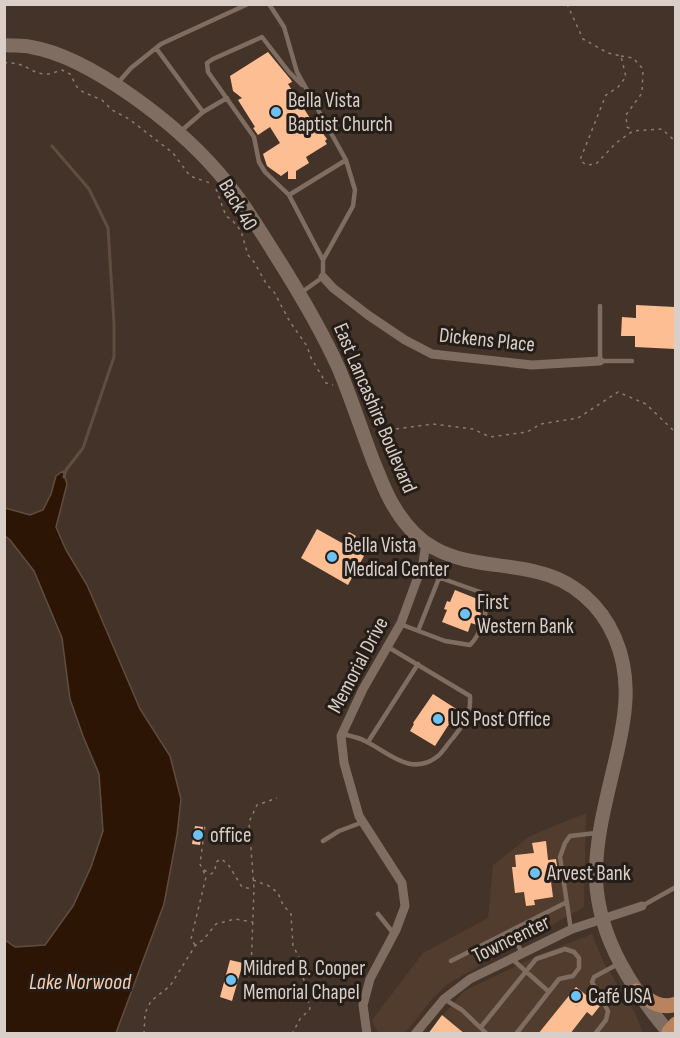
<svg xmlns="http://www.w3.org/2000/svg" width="680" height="1038" viewBox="0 0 680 1038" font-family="'Sofia Sans Condensed',sans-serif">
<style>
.built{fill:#523c2d}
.water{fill:#2c1504;stroke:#604d3f;stroke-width:1.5}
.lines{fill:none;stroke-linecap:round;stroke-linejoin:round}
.stream{stroke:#604d3f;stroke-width:3}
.building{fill:#febe93}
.path{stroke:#897c72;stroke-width:1.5;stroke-dasharray:3 4.5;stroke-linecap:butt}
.service{stroke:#806d61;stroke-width:4.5}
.minor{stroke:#806d61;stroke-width:9}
.secondary{stroke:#806d61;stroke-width:14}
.primary{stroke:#b9835d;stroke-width:15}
.poi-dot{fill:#6dc2f3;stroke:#241d18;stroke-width:2}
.labels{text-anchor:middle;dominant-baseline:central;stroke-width:6;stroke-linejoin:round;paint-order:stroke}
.poi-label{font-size:21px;fill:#d9cfc8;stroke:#241d18;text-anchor:start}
.street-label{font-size:21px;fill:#d9cfc8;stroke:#241d18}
.water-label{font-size:22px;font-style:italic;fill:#f6ceb3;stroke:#241d18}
</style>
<rect width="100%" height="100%" fill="#443328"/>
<path class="built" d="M586 813 584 907 449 983 434 997 405 1033H378L372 1020 423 953 488 918 493 865 530 836Z
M592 934 603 961 635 1013 643 1033 427 1034 464 991 539 955Z"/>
<path class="water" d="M63 471 67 484 56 527 66 550 87 585 140 709 170 756 181 799 177 835 164 904 116 1033H5V940L15 947 45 945 73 906 91 867 103 831 99 774 83 736 70 699 62 638 34 571 10 540 5 536V508L30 515 43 510 51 494 56 476Z"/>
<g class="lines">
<path class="stream" d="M52 146 89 189 108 228 114 323V357L83 448 66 470 64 477"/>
</g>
<path class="building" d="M268 52 291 80 292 82 288 84 317 129 319 128 327 139 325 141 327 144 306 157 309 163 296 171V179H288V171L281 176 267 166 263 154 280 143 270 127 258 135 253 128 255 127 238 100 242 98 233 91 230 76Z
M636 305 675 307V349L635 347V336H621L622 317 636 318Z
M317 529 342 543 349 532 356 536 349 547 364 556 348 585 301 558Z
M455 590 480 600 476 611 481 613 477 625 471 623 468 632 442 622 447 610 444 609 447 601 450 602Z
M433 694 458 710 456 713 462 717 457 725 451 721 435 746 410 731 414 724 413 723Z
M195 826 203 827 200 845 192 844Z
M546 841 548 860 556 859 558 873 550 874 553 897 534 900 535 905 526 906 524 892 515 893 512 867H516L515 855 534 853 532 843Z
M230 960 243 963 232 1001 220 997Z
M576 987 600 1006 592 1016 587 1012 570 1034H538Z
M442 1015 465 1034H428Z"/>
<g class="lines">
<path class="path" d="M567 4 583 39 608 53 621 56 626 77 618 87 606 95 580 160 586 165 596 164 616 143 633 131 662 129 676 142
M621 56 633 58 643 69 642 93 626 115 627 127 633 130
M4 63C27 61 31 75 47 74 52 74 57 71 62 70L70 74 77 87 83 92 102 100 112 110 129 119 173 153 190 176 210 183
M216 189 226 216 233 221 241 231 248 255 254 262 267 285 274 292 290 322 307 346 311 358 326 383 333 385
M375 431 382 434 396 429 433 424 473 429 490 437 527 432 541 424 578 418 618 392 646 404 676 433
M204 870 211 874 215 871 216 862 221 859 228 864 242 887 253 889
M253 880 269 886 278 893 283 905 291 914 293 946 299 957V969L304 980 310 1009 300 1019 292 1034
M195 945 191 939 206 877 200 864 205 826
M251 970 254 889 249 822 257 805 277 798
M144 1034 145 1013 151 1001 170 986 195 946 204 939 216 924 235 919 253 922"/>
<path class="service" d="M269 4 284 27 297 72 346 160 355 190 353 206 323 260V277L302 292
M156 48 203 112 181 131
M116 85 131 68 161 44 248 4
M203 112 227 98
M289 195 265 172 259 162 254 137 208 72 207 63 213 59 262 37 289 72 302 85
M323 260 289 195 346 160
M600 306V361H632
M400 624 445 641 470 645C480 635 490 611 484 596L480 592 421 571
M418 631 439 578
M342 734C350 736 358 737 365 741 387 751 411 778 438 756 443 752 448 743 453 738 465 722 471 717 470 696L388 647
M368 742 418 664
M323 841 339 831 363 822
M642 906 676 887
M378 914 394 934
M571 930 560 857 565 843 570 836 596 833
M511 931 522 953
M512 959 548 991
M451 961 567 902
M444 999 462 1010 487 1034
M481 1027 536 959 565 949 574 952 579 958V968L573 976 559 979 516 1034
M595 1034 606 1020 608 1011 592 982 594 977 618 964"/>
<path class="minor" d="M323 277 333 288 368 315 405 340 432 354 532 365 600 361
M367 1034 363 1005 370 979 396 930 405 906 402 883 359 816 344 763 341 736 363 689 401 623 423 563 426 543
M415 1034 444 999 470 979 572 929 642 906"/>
<path class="secondary" d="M4 45C13 46 23 45 31 47 91 57 178 126 217 171 240 197 259 229 278 259 300 294 322 331 339 369 352 400 362 432 374 463 380 477 385 492 393 505 403 522 417 539 434 548 466 566 503 563 537 572 573 580 601 605 615 638 633 680 625 720 615 762 606 801 595 840 596 880 599 940 633 990 670 1034"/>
<path class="primary" d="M636 991C649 1000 660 1010 676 1004
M669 1032 676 1024"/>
</g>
<g class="poi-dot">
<circle cx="276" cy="112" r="6"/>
<circle cx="332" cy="557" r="6"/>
<circle cx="465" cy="614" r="6"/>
<circle cx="438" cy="719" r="6"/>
<circle cx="198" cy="835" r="6"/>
<circle cx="535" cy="873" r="6"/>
<circle cx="231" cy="980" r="6"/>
<circle cx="576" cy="996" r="6"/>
</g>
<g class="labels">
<g class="poi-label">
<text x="288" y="100">Bella Vista<tspan x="288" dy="24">Baptist Church</tspan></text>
<text x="344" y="545">Bella Vista<tspan x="344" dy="24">Medical Center</tspan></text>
<text x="477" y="602">First<tspan x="477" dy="24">Western Bank</tspan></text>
<text x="450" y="719">US Post Office</text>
<text x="210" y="835">office</text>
<text x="547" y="873">Arvest Bank</text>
<text x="243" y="968">Mildred B. Cooper<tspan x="243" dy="24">Memorial Chapel</tspan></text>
<text x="588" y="996">Café USA</text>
</g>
<g class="street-label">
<text transform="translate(238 205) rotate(59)">Back 40</text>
<text transform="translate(487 340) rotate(6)">Dickens Place</text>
<text transform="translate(375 408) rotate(67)">East Lancashire Boulevard</text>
<text transform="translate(358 665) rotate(-62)">Memorial Drive</text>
<text transform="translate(511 939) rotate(-26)">Towncenter</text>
</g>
<g class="water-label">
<text x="80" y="982">Lake Norwood</text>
</g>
</g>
<rect width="680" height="1038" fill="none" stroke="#d9cfc8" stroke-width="12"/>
</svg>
